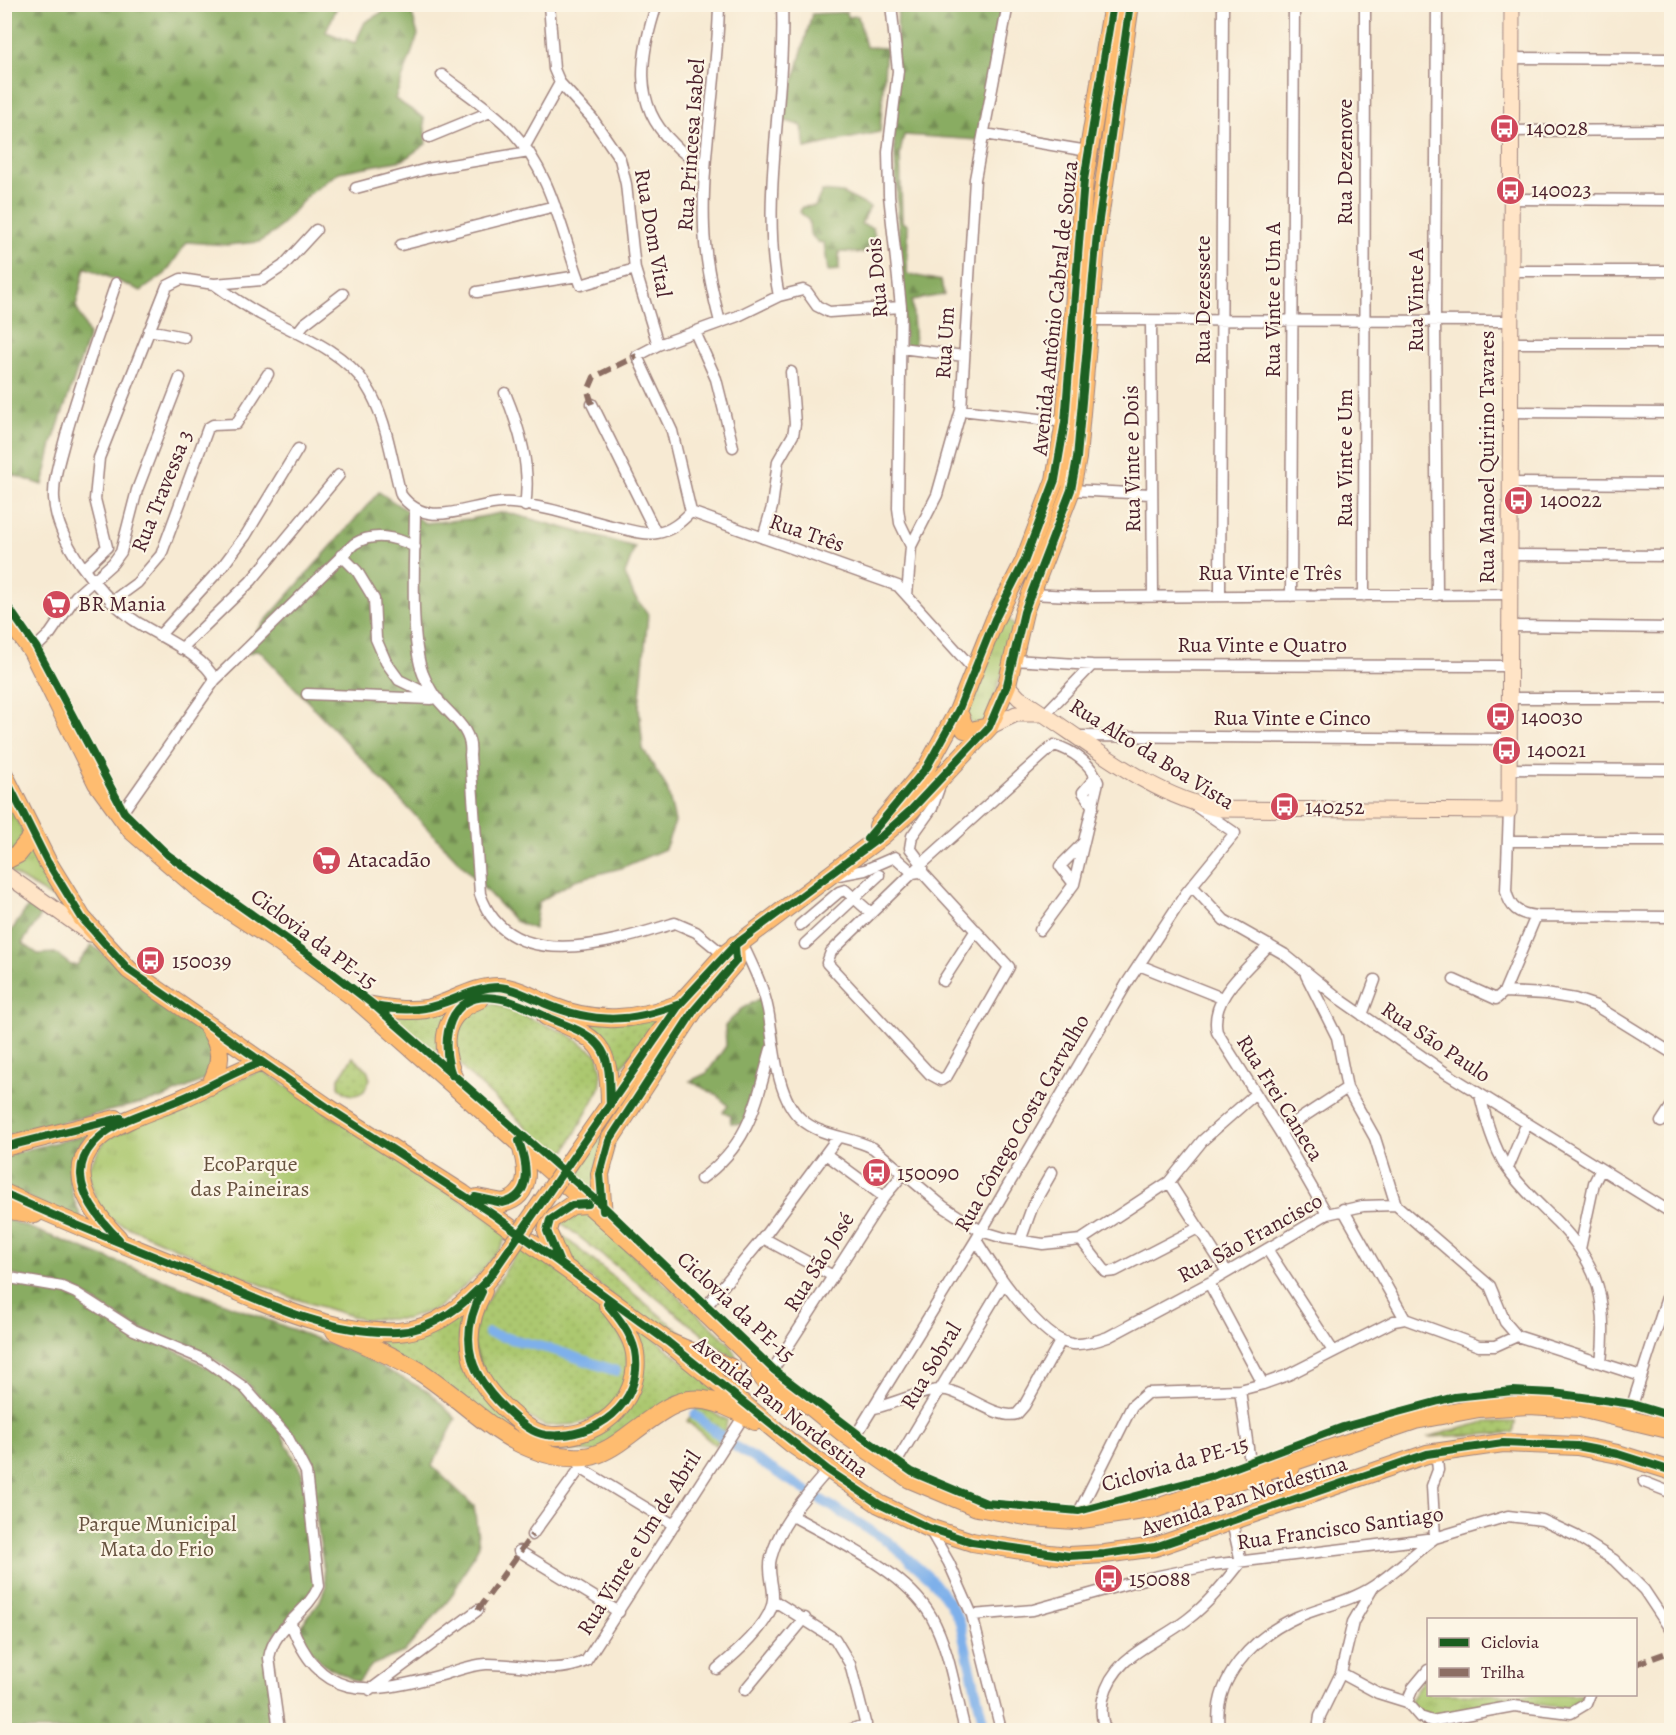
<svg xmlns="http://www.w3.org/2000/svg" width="1676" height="1735" viewBox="0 0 1676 1735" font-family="Alegreya,serif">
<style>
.grass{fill:url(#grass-dots);stroke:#7b744d;stroke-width:1.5}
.forest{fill:url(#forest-firs);stroke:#6a6646;stroke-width:1.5}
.park{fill:url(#park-tufts);stroke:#7b744d;stroke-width:1.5}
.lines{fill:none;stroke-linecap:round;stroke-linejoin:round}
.canal{stroke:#7eb0ea;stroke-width:10}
.minor-casing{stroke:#a0847f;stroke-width:13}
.secondary-casing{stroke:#a0847f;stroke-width:17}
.trunk-casing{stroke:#a0847f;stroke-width:20}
.minor{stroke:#fff;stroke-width:10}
.secondary{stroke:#ffe4c6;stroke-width:15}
.trunk{stroke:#febc70;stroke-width:18}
.trunk-bridge-casing{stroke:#a0847f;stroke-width:20;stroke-linecap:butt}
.trunk-bridge{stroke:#febc70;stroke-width:18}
.quiet{stroke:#8d6e63;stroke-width:6;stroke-dasharray:12 6;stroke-linecap:butt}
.cycleway-casing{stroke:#fcf5e5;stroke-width:11}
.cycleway{stroke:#1b5e20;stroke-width:8}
.labels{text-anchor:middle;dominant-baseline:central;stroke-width:4.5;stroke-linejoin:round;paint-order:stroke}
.poi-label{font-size:22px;fill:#4a1f2b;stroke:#fcf5e5;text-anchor:start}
.street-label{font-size:22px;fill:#4a1f2b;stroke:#fcf5e5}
.park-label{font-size:22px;fill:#67523f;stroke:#fcf5e5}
</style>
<defs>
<pattern id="grass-dots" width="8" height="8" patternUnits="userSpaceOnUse" patternTransform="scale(1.5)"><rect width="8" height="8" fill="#acc86f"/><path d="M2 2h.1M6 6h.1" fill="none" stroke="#96ab60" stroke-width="1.8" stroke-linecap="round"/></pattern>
<pattern id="forest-firs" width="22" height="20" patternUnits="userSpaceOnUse" patternTransform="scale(1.5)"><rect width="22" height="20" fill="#89ac62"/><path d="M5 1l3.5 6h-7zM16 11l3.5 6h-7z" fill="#728b51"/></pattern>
<pattern id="park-tufts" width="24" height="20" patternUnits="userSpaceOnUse" patternTransform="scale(1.5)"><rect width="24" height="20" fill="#acc86f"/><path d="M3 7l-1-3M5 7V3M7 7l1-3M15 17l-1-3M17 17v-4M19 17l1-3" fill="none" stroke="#96ab60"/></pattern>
</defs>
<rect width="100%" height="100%" fill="#fcf5e5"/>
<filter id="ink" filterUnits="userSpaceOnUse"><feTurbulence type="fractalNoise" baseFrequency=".0167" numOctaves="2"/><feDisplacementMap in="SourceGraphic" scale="12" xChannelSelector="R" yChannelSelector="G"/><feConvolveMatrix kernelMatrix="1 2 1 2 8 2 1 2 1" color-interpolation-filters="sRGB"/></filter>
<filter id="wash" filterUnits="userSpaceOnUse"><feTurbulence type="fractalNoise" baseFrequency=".008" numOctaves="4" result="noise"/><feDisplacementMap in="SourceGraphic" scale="24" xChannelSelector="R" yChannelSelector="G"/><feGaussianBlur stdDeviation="1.35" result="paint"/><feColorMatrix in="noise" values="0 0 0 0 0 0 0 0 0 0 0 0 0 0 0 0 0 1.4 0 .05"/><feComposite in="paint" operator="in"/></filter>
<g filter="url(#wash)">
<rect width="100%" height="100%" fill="#f7ead3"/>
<path class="grass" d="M500 991 546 1006 659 1018 617 1073C611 1060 587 1032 575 1024 554 1011 506 997 482 996L443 1030 436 1054 381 1010Z
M495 1004 568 1034 598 1055 602 1073 600 1088 561 1159 465 1071C462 1066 457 1060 454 1055 442 1027 470 1006 495 1004Z
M353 1057 367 1070 370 1079 364 1091C355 1098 345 1095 339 1086V1078Z
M619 1117 599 1209 569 1181 605 1128Z
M581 1207 730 1344 739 1363 554 1217Z
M551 1225 568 1240 710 1356 670 1340 562 1256Z
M523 1242 609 1312 628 1352 626 1383 607 1411 578 1424 545 1426 523 1414 487 1380 473 1342 477 1317Z
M474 1299 468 1322 489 1401 565 1441 631 1401 633 1322 740 1406 705 1395 600 1452 540 1450 363 1338 404 1336Z
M697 1408 707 1409 727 1420 726 1427 715 1445 687 1421Z
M1486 1422H1515L1513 1433 1427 1437Z"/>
<path class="forest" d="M26 4H98L104 8 106 4 338 5 326 32 355 43 365 22 391 7 412 14 418 35 395 99 424 118 426 144 403 160 339 172 308 195 275 232 259 242 227 245 187 242 165 274 141 291 85 267 76 306 89 335 52 444 43 485 5 472 4 9Z
M898 5H1002L978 140 904 135 900 153 902 222 908 225 907 274 941 281 944 295 912 300 915 345 905 349 894 137Z
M847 12 848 17 858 16 866 47 886 48 880 132 805 148 802 126 783 120 812 14Z
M822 191 842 193 870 207 861 224 873 228 875 238 864 253 839 252V270L828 271 824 243 818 242 810 234 809 221 800 212 802 207 815 206Z
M379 492 425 523 470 519 505 512 635 547 625 574 634 596 648 614 639 708 643 749 667 788 675 822 665 849 621 868 575 880 539 902 534 929 515 921 259 650 233 658Z
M32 901 45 910 22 943 38 954 55 953 71 965H77L92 945 209 1038 214 1052 209 1078 163 1098 5 1136V946L7 937Z
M761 998C781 1037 757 1086 746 1125L731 1123 730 1115 723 1112 728 1106 717 1095 690 1081 707 1073 726 1046 725 1026 741 1009Z
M90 1134C60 1160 68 1191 84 1223L5 1187 4 1155Z
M4 1218 361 1356 429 1392 456 1419 432 1466 474 1506 479 1545 451 1597 404 1652 372 1665 358 1682 326 1666 306 1646 300 1627 320 1601 326 1585 310 1472 301 1449 282 1421 244 1380 216 1360 138 1328 77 1291 5 1273Z
M5 1281 62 1289 234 1382 278 1428 302 1473 319 1583 272 1639 278 1730H5Z"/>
<path class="park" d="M1008 619 1013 624 1015 635 986 721 973 727 965 710 1001 620Z
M4 792 37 861 69 908 5 869Z
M262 1070 509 1231 501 1247 480 1273 436 1309 406 1319H361L290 1297 107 1218 99 1211 87 1169 106 1139Z
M1428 1672V1694L1582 1695V1703L1575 1709 1516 1702H1499L1436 1719 1418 1713 1409 1702Z"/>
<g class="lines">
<path class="canal" d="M488 1333 554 1350 616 1371
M695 1415 731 1444 889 1542 932 1580 949 1602 960 1622 985 1730"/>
</g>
</g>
<g filter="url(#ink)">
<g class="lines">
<defs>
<path id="minor" d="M549 4 554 69 560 83 592 118 620 159 626 184 635 269 658 345
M657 4C641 52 631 104 672 142 682 153 691 160 705 166
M719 4C718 79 701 153 704 228 705 260 712 291 720 322
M891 4 898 71 888 152 889 195 901 307 898 508 900 523 911 546
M1511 58 1672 59
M442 75C465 93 491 109 511 130 552 173 561 231 581 285L635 269
M1511 131 1672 130
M985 134 1088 151
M429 137 490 112
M525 146 560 83
M356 188 427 169 529 152
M1511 199 1672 200
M401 245 555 206
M1511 271H1672
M116 283C99 334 80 384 66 435 61 455 53 477 54 498 56 542 98 592 131 618 154 635 203 653 215 680L119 817
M214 284C229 295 244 305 260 314 296 333 343 350 366 385 387 417 391 459 401 495 430 534 473 500 512 503 547 506 582 519 616 527 629 530 643 535 657 533 671 531 681 522 691 512
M477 292 578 276
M779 296C759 199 786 102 782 4
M1090 320 1510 321
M1151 321 1153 596
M149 330 184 337
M695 332 716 379 733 447
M297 333 304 324 343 294
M1511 343H1672
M901 348 964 356
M505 393C520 429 531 467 525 506
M592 404 656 533
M961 410 1065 422
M1510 412 1672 413
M1510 483 1672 484
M1071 490 1151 494
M415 509C415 549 409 639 423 674 426 681 430 689 434 695 447 714 474 728 470 755L480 894C509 977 614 942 675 923L696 932 724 955
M691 512 672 431 637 356 658 345 738 316 779 296 803 290 807 292 817 306 829 312 901 307
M691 512 898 586 974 670
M763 538 772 507 778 461 793 435 795 424 791 372
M341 555 357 571 374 599 376 639 386 662 399 680 438 699
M1509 555 1672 556
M85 568 107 547 95 499 99 458 167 286 181 279 214 284 262 280 283 266 316 230
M1031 594 1091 597 1509 594
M1220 595 1223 4
M1437 595 1435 319 1437 4
M907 596 911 546 937 495 961 410 975 179 1008 4
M1291 596 1294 4
M1364 596 1365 4
M111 602 137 583 161 555 208 428 213 425 236 424 268 374
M1508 626 1672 628
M159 636 222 567 246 535 298 449
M181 649 251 581 339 475
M32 651 50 634 76 596 113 563 121 552 137 490 180 378
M1014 660 1092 665 1509 666
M215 680 354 544C373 532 396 537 415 547
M307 694 431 699
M1508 698H1672
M1045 714 1092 665
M1077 736 1508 739
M1508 769 1672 770
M940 785 932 808 912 836 910 848 922 864V872L1009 967 947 1076 941 1080 930 1074 827 963 831 952 922 864 1054 745C1072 750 1092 764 1098 782L1074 884 1040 930
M1093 807 1083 792 1096 777
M1509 811 1506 891C1510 908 1518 914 1536 916L1672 917
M1509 841H1672
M833 876 865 870 895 857 913 873 919 872
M1074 884 1060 866 1084 842
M1192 886 1224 920 1284 954 1341 1000 1446 1073 1672 1213
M800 925 839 892 845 890 871 913
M741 941C751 963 763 985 768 1010 774 1041 775 1096 801 1119 821 1137 850 1136 873 1148L944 1207 981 1231 1004 1238 1043 1244 1081 1240 1169 1182 1203 1140 1254 1095
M805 944 879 875
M1269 945C1248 969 1209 997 1217 1032L1280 1132 1327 1214
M1139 965 1222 998
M1306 975 1337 1037 1347 1088 1375 1138 1396 1205
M1454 980 1496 999 1504 992 1546 994 1575 999 1596 1006 1672 1053
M943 981 976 930
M1504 992 1536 916
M1362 1015 1375 980
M1480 1095C1486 1120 1493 1146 1507 1168 1521 1188 1540 1205 1557 1222 1600 1265 1608 1304 1601 1363
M1661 1122 1672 1105
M1280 1132 1347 1088
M827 1155 884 1197
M1508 1168 1526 1125
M701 1179C750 1144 756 1103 771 1049
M1169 1182 1227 1272
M1343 1209 1405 1319
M763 1238 833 1276
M976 1240C992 1266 1040 1340 1072 1344 1084 1345 1097 1341 1108 1337L1209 1283 1327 1214 1363 1206 1396 1205 1490 1286 1505 1322 1517 1336 1641 1376
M1081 1240 1106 1272 1115 1271 1198 1228
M1020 1241 1033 1205 1052 1172
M1267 1249 1333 1351
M1580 1249 1594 1183 1600 1171
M4 1277 62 1287 76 1293 134 1330 205 1360 245 1388 287 1436 306 1472 319 1586C307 1614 274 1626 269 1658L279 1730
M1209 1283 1263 1384
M704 1309 763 1238 838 1137
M770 1374 884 1197 904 1173
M1240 1390 1252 1477
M875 1408C892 1404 931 1387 947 1390 967 1394 998 1420 1017 1414L1024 1406 1061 1340
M1628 1418 1672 1282
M853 1440 976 1240 1127 983 1186 893 1235 833 1194 805
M893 1468 1003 1284
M582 1469 674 1525
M1644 1482 1672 1493
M791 1515C835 1540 905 1571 931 1616 950 1650 955 1693 965 1730
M1075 1520 1132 1406 1147 1393 1240 1390 1263 1384 1288 1375 1394 1321 1405 1319 1479 1346H1495L1517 1336
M929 1528 949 1563 972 1615 1001 1730
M532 1535 584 1463
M519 1551 619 1612
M1374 1586 1353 1622 1341 1673 1378 1693 1407 1702 1420 1717 1432 1721 1514 1706 1571 1713 1586 1704 1590 1694
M773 1600 835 1639 850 1664 867 1730
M972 1615 1033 1610 1144 1579 1212 1565 1435 1538 1508 1516 1542 1520 1576 1536 1614 1560 1644 1590 1672 1632
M290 1621C319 1702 367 1695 438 1676 454 1672 469 1665 486 1664 519 1663 554 1676 586 1661L747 1411
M717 1669C734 1655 772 1623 773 1599 774 1585 767 1572 771 1558 780 1523 806 1496 828 1470
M370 1690 478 1610
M745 1690 805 1618
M1407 1702 1413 1688 1428 1670
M850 1730 866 1724
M1106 1730C1101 1721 1101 1708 1103 1699 1114 1654 1155 1645 1188 1619 1209 1603 1225 1582 1241 1562L1232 1522
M1219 1730C1212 1679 1253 1637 1297 1617 1322 1606 1350 1602 1374 1586 1395 1572 1414 1553 1435 1538L1432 1486 1438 1470 1437 1460 1427 1454
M1318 1730 1320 1716 1341 1673"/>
<path id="secondary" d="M1007 685 1019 698C1079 735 1150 798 1220 809L1509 811 1512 4
M989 727 1016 714H1043
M4 873 90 934"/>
<path id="trunk" d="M4 612 32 651 97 783 132 831 206 895 281 944 355 998 646 1255 755 1361 845 1434 910 1479 977 1507 1031 1517 1075 1520 1157 1508 1415 1420 1479 1408 1529 1405 1580 1408 1672 1430
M958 711 965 729 971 731 989 727
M4 775 47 861 82 918 129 970 327 1107 463 1194 668 1342 731 1368
M878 826 927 767 958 711 995 619 1024 562 1055 480 1065 422 1084 180 1113 4
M4 861 18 854 34 834
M362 1004C383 1008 405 1012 426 1009 451 1004 473 986 500 987 517 988 535 999 551 1006 595 1024 636 1021 680 1004
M546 1016C599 1039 609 1043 610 1104
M208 1027C223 1048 222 1063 210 1086
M457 1087C442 1051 435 1016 480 999
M4 1147 116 1119
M576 1153 680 1004 724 955 883 835 911 810 989 727 1007 685 1024 612 1071 490 1077 458 1097 233 1130 4
M4 1193C64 1221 124 1244 185 1269 250 1295 326 1336 398 1332 444 1329 478 1294 503 1259
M477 1198 503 1203C534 1195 527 1164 520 1142
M4 1209 35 1214
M603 1217 600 1174 609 1141 695 1009 736 961 735 945
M118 1238C74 1194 61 1150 128 1120 146 1112 165 1106 183 1098 210 1086 235 1071 262 1062
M560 1262 547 1231 550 1220 572 1205 588 1204
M483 1291C457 1340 470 1378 510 1413 520 1422 531 1432 545 1435 594 1443 642 1404 635 1353 632 1335 619 1319 608 1305
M335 1331C364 1344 395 1356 422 1373 474 1407 516 1462 584 1457 599 1456 613 1447 625 1438 678 1398 692 1384 755 1421
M668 1342 791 1443 879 1504 929 1528 972 1542 1040 1553 1069 1556 1105 1554 1155 1547 1427 1454 1503 1443 1577 1446 1618 1454 1672 1471
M760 1374 783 1404
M1293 1463C1284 1478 1287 1487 1299 1499
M1252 1477 1270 1490 1271 1508"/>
</defs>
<use href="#minor" class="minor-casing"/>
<use href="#secondary" class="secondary-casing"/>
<use href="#trunk" class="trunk-casing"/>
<use href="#minor" class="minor"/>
<use href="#secondary" class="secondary"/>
<use href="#trunk" class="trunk"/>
<defs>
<path id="trunk-bridge" d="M503 1259 576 1153"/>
</defs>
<use href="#trunk-bridge" class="trunk-bridge-casing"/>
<use href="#trunk-bridge" class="trunk-bridge"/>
<path class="quiet" d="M592 404 588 391 594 377 637 356
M478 1610 532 1535
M1636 1664 1672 1651"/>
<defs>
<path id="cycleway" d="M4 601 36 647 124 812 168 855 308 954 375 1006 602 1205 774 1370 858 1434 912 1472 986 1503 1079 1511 1212 1476 1343 1427 1454 1397 1513 1391 1554 1393 1632 1404 1672 1416
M4 775 47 861 82 918 129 970 327 1107 494 1215 668 1342 828 1470 879 1504 929 1528 972 1542 1069 1556 1105 1554 1155 1547 1427 1454 1503 1443 1577 1446 1618 1454 1672 1471
M867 839 927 767 958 711 995 619 1024 562 1055 480 1065 422 1084 180 1113 4
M374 1006C395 1010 417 1012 437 1005 458 999 476 987 499 987 515 988 532 998 546 1004 594 1024 631 1023 680 1004
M452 1075C439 1040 448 991 496 998 514 1000 534 1011 551 1019 568 1026 592 1033 602 1050 611 1065 609 1087 610 1104
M4 1147 121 1118
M4 1193C63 1221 124 1244 185 1269 252 1296 323 1335 397 1332 435 1330 465 1304 489 1278L680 1004 735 945 883 835 911 810 989 727 1007 685 1024 612 1071 490 1077 458 1097 233 1130 4
M475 1197 503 1203C534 1195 527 1164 519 1141
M603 1211 600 1174 609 1141 695 1009 736 961 735 945
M119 1239C75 1196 59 1152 127 1120 145 1112 165 1106 183 1098 210 1087 234 1071 262 1062
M560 1263 547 1231 550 1220 572 1205 588 1204
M482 1292C456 1341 471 1379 511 1414 521 1423 532 1433 546 1435 594 1440 645 1404 635 1351 631 1333 618 1317 607 1304"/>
</defs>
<use href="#cycleway" class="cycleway-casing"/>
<use href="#cycleway" class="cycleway"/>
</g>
</g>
<defs>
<symbol id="bus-disc" viewBox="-11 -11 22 22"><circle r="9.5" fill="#d1495b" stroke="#fcf5e5"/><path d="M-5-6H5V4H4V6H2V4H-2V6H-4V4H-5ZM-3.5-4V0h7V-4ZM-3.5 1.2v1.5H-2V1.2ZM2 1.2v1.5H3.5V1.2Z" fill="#fff"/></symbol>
<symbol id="supermarket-disc" viewBox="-11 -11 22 22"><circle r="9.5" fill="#d1495b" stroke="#fcf5e5"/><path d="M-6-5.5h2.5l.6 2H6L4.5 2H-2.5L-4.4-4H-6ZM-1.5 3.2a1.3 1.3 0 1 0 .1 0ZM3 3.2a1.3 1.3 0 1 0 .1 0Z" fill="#fff"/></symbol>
</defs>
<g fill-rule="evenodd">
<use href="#bus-disc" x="1488" y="112" width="33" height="33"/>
<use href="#bus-disc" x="1494" y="174" width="33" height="33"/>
<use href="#bus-disc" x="1502" y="484" width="33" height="33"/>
<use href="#supermarket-disc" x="40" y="588" width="33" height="33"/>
<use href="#bus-disc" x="1484" y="700" width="33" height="33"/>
<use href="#bus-disc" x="1490" y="734" width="33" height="33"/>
<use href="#bus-disc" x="1268" y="790" width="33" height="33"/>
<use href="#supermarket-disc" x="310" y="844" width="33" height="33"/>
<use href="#bus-disc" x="134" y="944" width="33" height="33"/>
<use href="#bus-disc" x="860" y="1156" width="33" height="33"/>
<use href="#bus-disc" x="1092" y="1562" width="33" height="33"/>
</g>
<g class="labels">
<g class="poi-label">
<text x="1526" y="128">140028</text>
<text x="1531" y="190">140023</text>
<text x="1540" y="500">140022</text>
<text x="78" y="604">BR Mania</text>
<text x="1521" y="717">140030</text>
<text x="1527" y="750">140021</text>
<text x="1305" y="807">140252</text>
<text x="348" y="860">Atacadão</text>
<text x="172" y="961">150039</text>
<text x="897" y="1173">150090</text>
<text x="1129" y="1579">150088</text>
</g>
<g class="street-label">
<text transform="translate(691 145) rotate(-86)">Rua Princesa Isabel</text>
<text transform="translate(1345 162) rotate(-90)">Rua Dezenove</text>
<text transform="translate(653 233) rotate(80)">Rua Dom Vital</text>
<text transform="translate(877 278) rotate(-95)">Rua Dois</text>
<text transform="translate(1203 300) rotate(-90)">Rua Dezessete</text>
<text transform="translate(1273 300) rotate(-90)">Rua Vinte e Um A</text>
<text transform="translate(1416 300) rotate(-90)">Rua Vinte A</text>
<text transform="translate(1055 308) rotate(-84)">Avenida Antônio Cabral de Souza</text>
<text transform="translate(945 343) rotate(-87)">Rua Um</text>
<text transform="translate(1487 457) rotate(-90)">Rua Manoel Quirino Tavares</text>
<text transform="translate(1345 458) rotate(-90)">Rua Vinte e Um</text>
<text transform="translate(1132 459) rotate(-91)">Rua Vinte e Dois</text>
<text transform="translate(162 491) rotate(-68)">Rua Travessa 3</text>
<text transform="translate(807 533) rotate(19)">Rua Três</text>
<text x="1270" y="573">Rua Vinte e Três</text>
<text x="1262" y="645">Rua Vinte e Quatro</text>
<text x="1292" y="718">Rua Vinte e Cinco</text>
<text transform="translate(1152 754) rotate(32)">Rua Alto da Boa Vista</text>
<text transform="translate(314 939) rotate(37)">Ciclovia da PE-15</text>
<text transform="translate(1436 1042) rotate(34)">Rua São Paulo</text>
<text transform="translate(1280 1098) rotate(58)">Rua Frei Caneca</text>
<text transform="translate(1022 1123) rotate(-60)">Rua Cônego Costa Carvalho</text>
<text transform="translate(1250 1238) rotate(-29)">Rua São Francisco</text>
<text transform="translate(819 1262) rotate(-58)">Rua São José</text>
<text transform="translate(736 1307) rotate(43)">Ciclovia da PE-15</text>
<text transform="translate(931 1366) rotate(-59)">Rua Sobral</text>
<text transform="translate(781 1407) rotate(38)">Avenida Pan Nordestina</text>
<text transform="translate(1175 1464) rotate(-16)">Ciclovia da PE-15</text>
<text transform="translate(1244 1496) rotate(-18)">Avenida Pan Nordestina</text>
<text transform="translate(1340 1528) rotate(-8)">Rua Francisco Santiago</text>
<text transform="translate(639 1543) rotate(-58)">Rua Vinte e Um de Abril</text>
</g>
<g class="park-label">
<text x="250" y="1164">EcoParque<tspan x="250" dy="25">das Paineiras</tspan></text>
<text x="157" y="1524">Parque Municipal<tspan x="157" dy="25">Mata do Frio</tspan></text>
</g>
</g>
<rect width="1676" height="1735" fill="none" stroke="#fcf5e5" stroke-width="24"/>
<rect x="1427" y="1618" width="210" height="78" fill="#fcf5e5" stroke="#b59f9b" stroke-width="1.5"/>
<rect x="1439" y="1638" width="30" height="9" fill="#1b5e20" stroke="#b59f9b" stroke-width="1.5"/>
<text x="1481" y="1648" font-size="18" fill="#4a1f2b">Ciclovia</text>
<rect x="1439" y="1668" width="30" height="9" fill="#8d6e63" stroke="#b59f9b" stroke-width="1.5"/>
<text x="1481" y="1678" font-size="18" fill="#4a1f2b">Trilha</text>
</svg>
